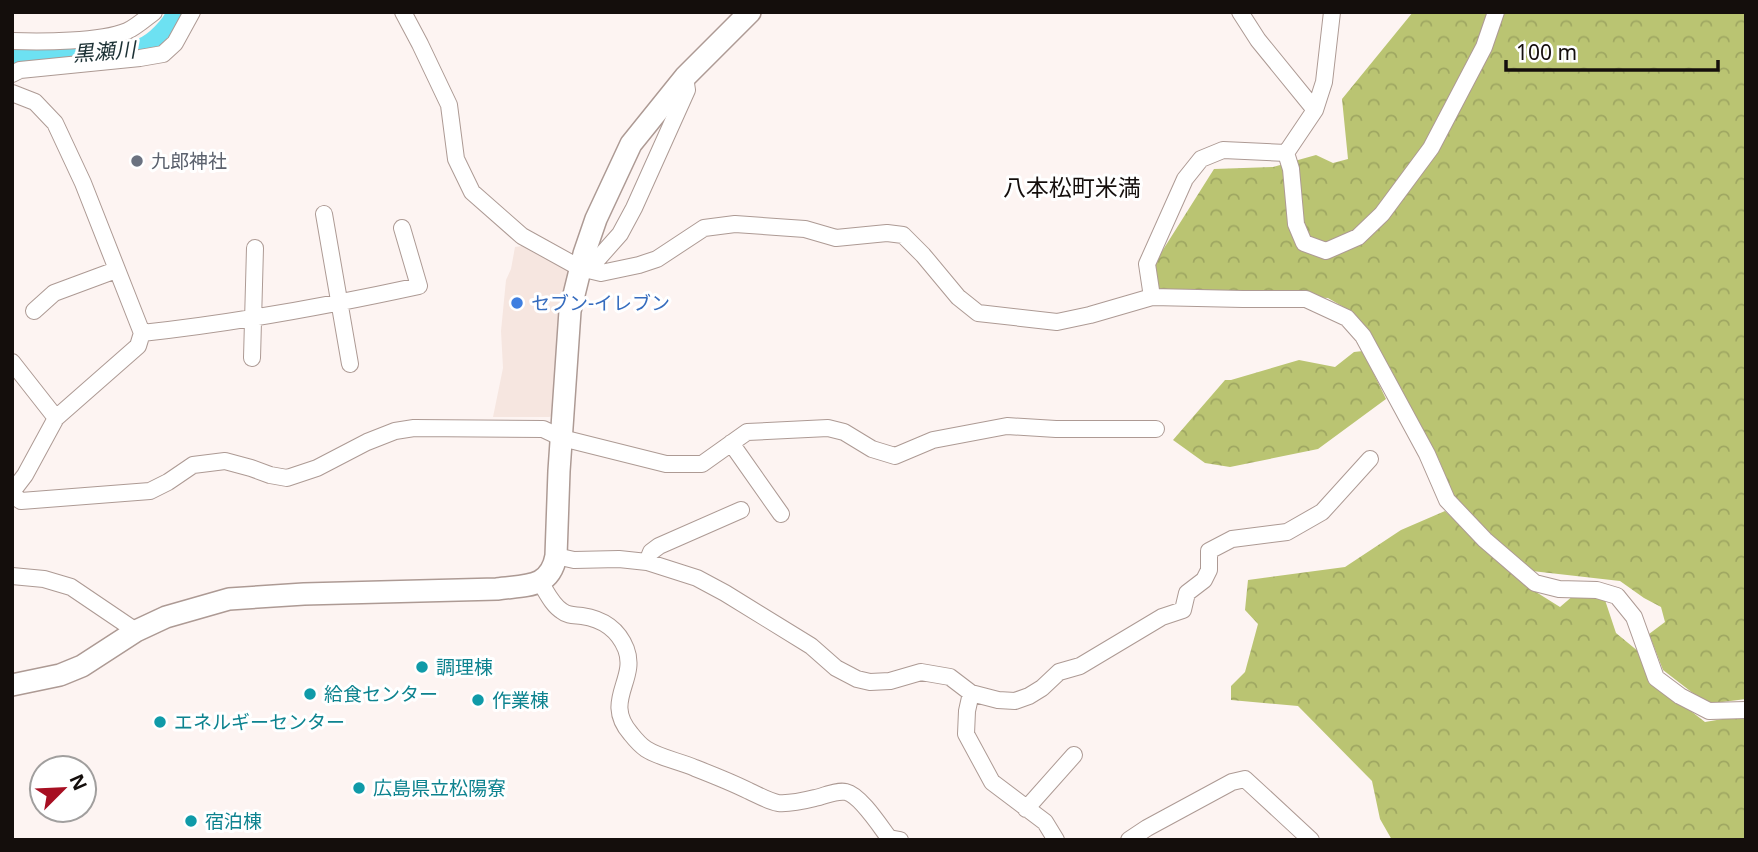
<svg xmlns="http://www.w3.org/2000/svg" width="1758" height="852" viewBox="0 0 1758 852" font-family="'Noto Sans','Noto Sans JP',sans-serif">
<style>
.built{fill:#f6e6e0}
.forest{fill:url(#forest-crowns)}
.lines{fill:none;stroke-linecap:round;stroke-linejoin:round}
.river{stroke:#6de1f2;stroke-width:24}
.minor-casing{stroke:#ad9a94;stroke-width:18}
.tertiary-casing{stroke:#ad9a94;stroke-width:24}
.minor{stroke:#fff;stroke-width:16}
.tertiary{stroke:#fff;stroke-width:21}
.worship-dot{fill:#6b7280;stroke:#fff;stroke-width:2.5}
.shop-dot{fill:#3f7fe0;stroke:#fff;stroke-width:2.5}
.culture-dot{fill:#0f9aa8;stroke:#fff;stroke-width:2.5}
.labels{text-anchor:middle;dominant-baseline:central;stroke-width:6;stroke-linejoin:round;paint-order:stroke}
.worship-label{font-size:19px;fill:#5b616d;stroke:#fff;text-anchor:start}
.shop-label{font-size:19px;fill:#366cbe;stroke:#fff;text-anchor:start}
.culture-label{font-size:19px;fill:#0d838f;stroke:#fff;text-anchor:start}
.water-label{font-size:21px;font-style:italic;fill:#1c3135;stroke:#fff}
.quarter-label{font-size:23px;fill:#140e0c;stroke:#fff}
</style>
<defs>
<pattern id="forest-crowns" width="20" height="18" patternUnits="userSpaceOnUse" patternTransform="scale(1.75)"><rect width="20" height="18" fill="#bac472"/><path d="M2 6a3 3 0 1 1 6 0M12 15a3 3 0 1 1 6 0" fill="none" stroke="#9fa762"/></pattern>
</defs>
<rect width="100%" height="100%" fill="#fdf4f2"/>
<path class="built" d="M522 246 569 268 570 277 555 415 549 417H493L503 368 501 331 506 280 511 269 515 247Z"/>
<path class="forest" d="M1413 12H1746V699L1707 704 1663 670 1649 634 1665 622 1661 607 1644 598 1620 581 1532 571 1481 525 1456 502 1439 460 1372 338 1352 312 1328 298 1158 289 1154 264 1214 169 1273 167 1316 155 1333 163 1348 159 1342 99Z
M1363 351 1386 399 1318 449 1230 467 1205 463 1173 440 1225 380H1231L1299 360 1335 367 1354 352Z
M1445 511 1523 584 1560 607 1574 595 1604 597 1616 633 1639 652 1647 677 1705 722 1746 715V840H1392L1380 819 1372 781 1298 706 1231 700V686L1245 672 1258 624 1245 610 1248 580 1345 567 1401 530Z"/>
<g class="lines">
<path class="river" d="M12 53C45 55 77 55 110 53 120 53 132 53 142 50 156 45 174 26 179 12"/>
<defs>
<path id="minor" d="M403 12 420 44 449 105 456 159 472 192 522 236 580 268 601 273 639 265 657 259 704 228 735 224 805 229 836 238 887 233 903 235 923 255 958 297 978 313 1057 322 1090 315 1152 297 1147 264 1185 179 1201 159 1223 150 1286 153
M1240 12 1258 40 1315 110
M12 41C41 42 101 42 127 31 136 27 146 18 154 12
M12 74 20 70 140 58 163 54 175 43 192 12
M12 93 35 102 55 123 83 183 142 333 138 346 56 418 25 475 12 492
M1286 153 1291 169 1296 224 1304 243 1326 251 1358 237 1382 214 1431 148 1484 47 1496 12
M1286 153 1315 110 1324 82 1332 12
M324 214 350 364
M588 270 620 234 634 208 687 90 685 77
M1152 297 1243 299H1306L1347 318 1363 336 1427 454 1447 500 1485 540 1535 583 1559 589 1597 590 1617 596 1634 617 1656 678 1680 696 1709 711 1746 710
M34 311 54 293 116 270
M142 333C236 323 327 306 419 286L402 228
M252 358 255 248
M12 362 56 418
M731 443 781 514
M12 495 21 501 150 491 168 482 193 465 225 461 251 468 270 475 287 478 317 468 367 442 395 431 414 428 543 429 562 438 666 464H702L747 432 828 428 844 432 872 449 895 456 933 440 1007 426 1056 429H1156
M556 556 574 560 619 559 647 562 697 578 725 593 811 646 836 668 857 679 870 682 890 681 921 672 950 677 971 693 998 700 1015 701 1029 696 1042 688 1059 672 1080 666 1162 617 1183 610 1187 593 1204 580 1209 570V551L1232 539 1287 532 1322 512 1370 459
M647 562 651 552 659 546 741 510
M12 576 44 579 71 587 136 631
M540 582C546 591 552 605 562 611 568 616 574 615 582 616 603 619 618 629 626 649 638 680 602 701 631 734 635 739 640 745 646 749 660 758 679 761 695 768 713 775 731 782 749 791 758 795 768 801 778 803 790 804 803 801 815 798 825 796 836 790 846 792 860 795 880 826 889 838L900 840
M971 693 967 711 966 734 992 782 1045 822 1056 840
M1026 809 1074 755
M1129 840 1147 828 1232 782 1245 779 1311 840"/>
<path id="tertiary" d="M12 685 60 675 82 666 136 631 166 617 229 599 304 594 497 589C525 585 550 589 556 556L559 471 570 311 584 254 596 219 631 144 685 77 750 12"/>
</defs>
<use href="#minor" class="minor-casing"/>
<use href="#tertiary" class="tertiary-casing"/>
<use href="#minor" class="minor"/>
<use href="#tertiary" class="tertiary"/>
</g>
<circle class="worship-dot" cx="137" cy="161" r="7"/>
<circle class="shop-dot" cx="517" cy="303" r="7"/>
<g class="culture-dot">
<circle cx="422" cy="667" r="7"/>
<circle cx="310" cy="694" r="7"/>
<circle cx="478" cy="700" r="7"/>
<circle cx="160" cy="722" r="7"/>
<circle cx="359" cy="788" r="7"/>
<circle cx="191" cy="821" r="7"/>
</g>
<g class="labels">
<g class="worship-label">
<text x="151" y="161">九郎神社</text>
</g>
<g class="shop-label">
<text x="531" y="303">セブン-イレブン</text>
</g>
<g class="culture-label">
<text x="436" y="667">調理棟</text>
<text x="324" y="694">給食センター</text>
<text x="492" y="700">作業棟</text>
<text x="174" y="722">エネルギーセンター</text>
<text x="373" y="788">広島県立松陽寮</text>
<text x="205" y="821">宿泊棟</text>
</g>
<g class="water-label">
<text transform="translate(104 51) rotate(-4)">黒瀬川</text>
</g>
<g class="quarter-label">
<text x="1072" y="187">八本松町米満</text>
</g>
</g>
<rect width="1758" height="852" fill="none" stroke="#140e0c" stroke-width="28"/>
<g transform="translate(63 789) rotate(66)"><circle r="33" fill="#ffffff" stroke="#a19f9e" stroke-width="2"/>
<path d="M0-5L12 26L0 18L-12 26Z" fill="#a70f22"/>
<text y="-10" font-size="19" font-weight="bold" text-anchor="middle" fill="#140e0c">N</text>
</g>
<path d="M1506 60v10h212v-10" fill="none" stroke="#140e0c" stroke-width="3.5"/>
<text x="1516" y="60" font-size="21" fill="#140e0c" stroke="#ffffff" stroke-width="5" paint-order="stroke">100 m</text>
</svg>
